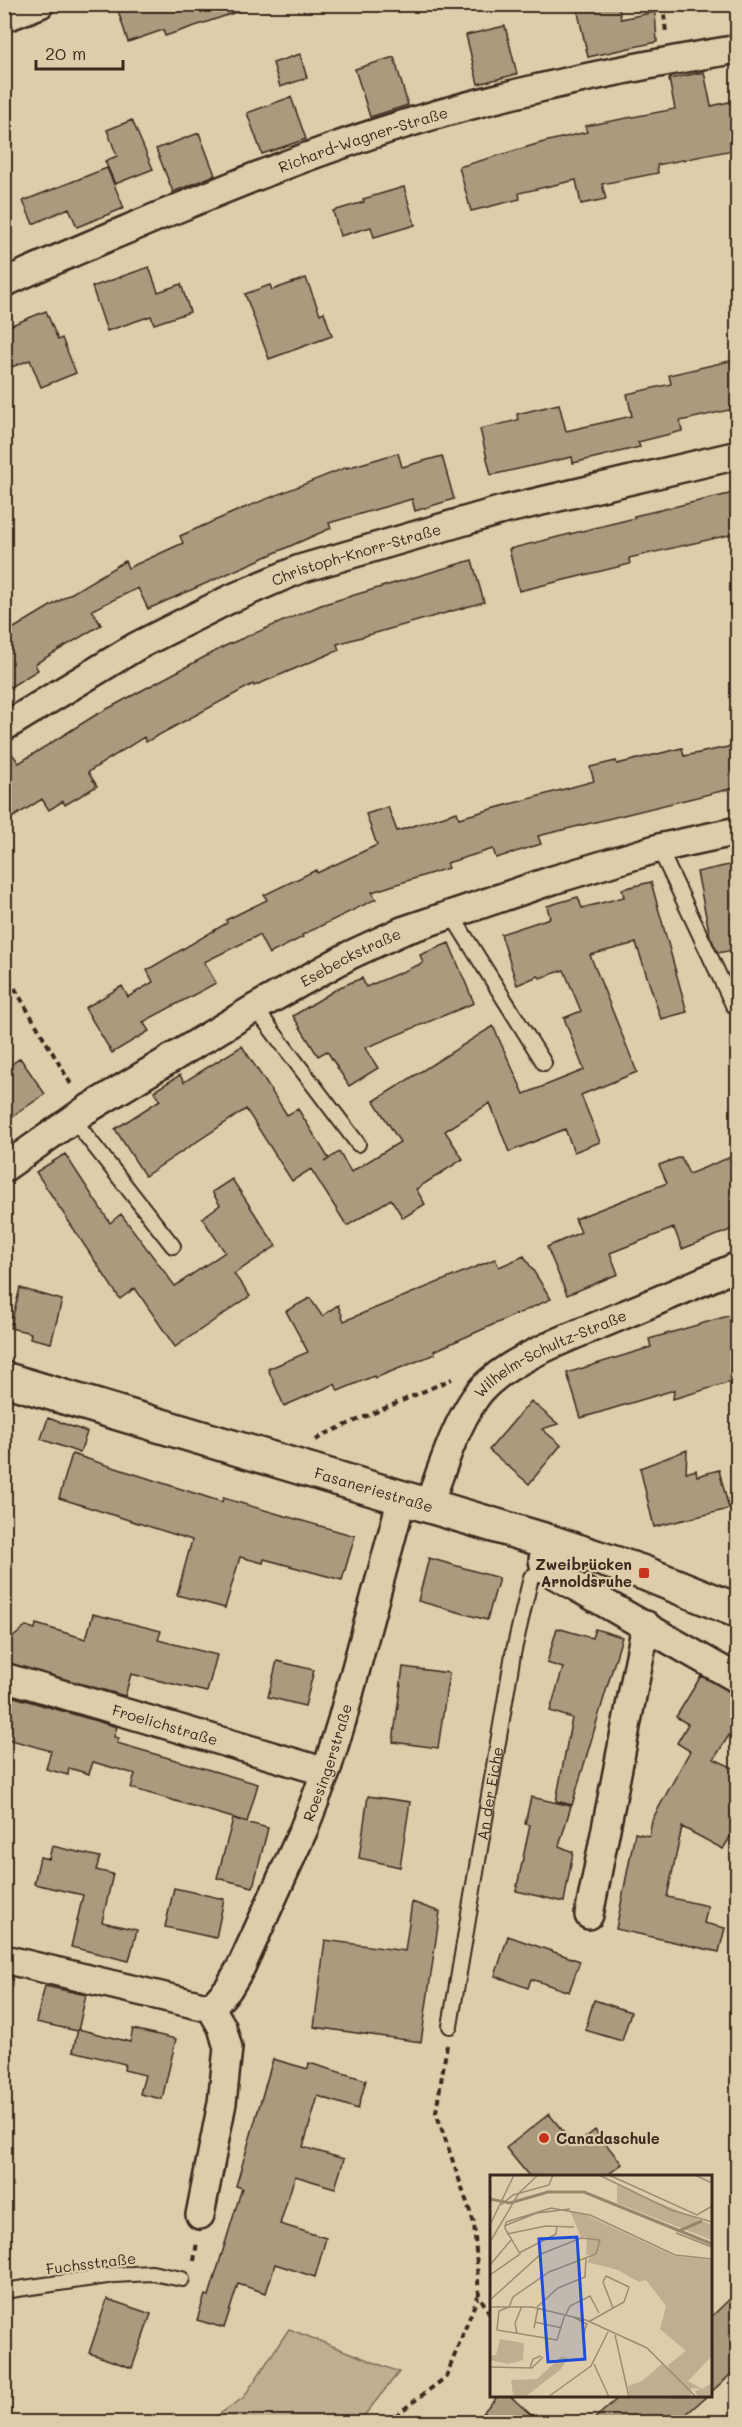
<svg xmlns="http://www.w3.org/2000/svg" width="742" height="2427" viewBox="0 0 742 2427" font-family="Mali,sans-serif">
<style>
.green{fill:#c1ae91;stroke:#7e6c58;stroke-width:1.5}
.building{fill:#ac9a7f;stroke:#3b2a1e;stroke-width:1.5}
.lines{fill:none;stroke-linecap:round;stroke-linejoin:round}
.lane-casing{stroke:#3b2a1e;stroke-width:18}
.street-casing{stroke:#3b2a1e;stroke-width:32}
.secondary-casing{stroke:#3b2a1e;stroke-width:38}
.path{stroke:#3b2a1e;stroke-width:4;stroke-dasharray:6 4.5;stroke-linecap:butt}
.lane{stroke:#dfccaa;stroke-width:14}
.street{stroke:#dfccaa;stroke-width:27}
.secondary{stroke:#dfccaa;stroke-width:33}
.poi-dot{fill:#c8321e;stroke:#dfccaa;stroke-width:2}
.labels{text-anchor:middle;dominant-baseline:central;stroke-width:4.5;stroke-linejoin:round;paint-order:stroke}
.street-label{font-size:15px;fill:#3b2a1e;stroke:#dfccaa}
.poi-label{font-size:15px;font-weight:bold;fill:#3b2a1e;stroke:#dfccaa;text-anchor:end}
.inset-river{fill:none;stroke:#98866d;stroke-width:3}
.inset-road{fill:none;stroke:#9d8b72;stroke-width:1.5}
.view{fill:#1d4ed8;fill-opacity:0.15;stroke:#1d4ed8;stroke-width:3}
.inset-edge{fill:none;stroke:#3b2a1e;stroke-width:3}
</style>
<rect width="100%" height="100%" fill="#dfccaa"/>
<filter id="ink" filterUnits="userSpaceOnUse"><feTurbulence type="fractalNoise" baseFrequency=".0167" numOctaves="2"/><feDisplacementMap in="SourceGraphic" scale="12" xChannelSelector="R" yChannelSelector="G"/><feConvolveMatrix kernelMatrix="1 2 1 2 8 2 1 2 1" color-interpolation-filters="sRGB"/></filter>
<g filter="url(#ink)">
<path class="green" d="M289 2329 399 2372 359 2422H208L243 2398Z"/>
<path class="building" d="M116 4H246V9L165 36 163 30 128 42Z
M592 4H618L621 19 655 12 657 42 588 57 577 8Z
M505 26 517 74 478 84 466 35Z
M300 54 307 78 280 87 273 63Z
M394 57 408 105 370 117 355 69Z
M704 72 711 106 738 100V149L657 165 658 173 602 184 606 199 581 204 576 180 519 193 520 199 471 211 459 167 544 142 587 132 585 126 675 109 669 79Z
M291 97 306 139 262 154 247 113Z
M132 120 153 169 115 184 105 161 117 156 107 130Z
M199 133 215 175 173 192 156 149Z
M107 168 124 208 77 227 69 208 33 224 23 201Z
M404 187 415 225 374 237 371 227 340 236 333 211 364 202 363 199Z
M149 267 158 292 181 284 190 312 154 324 151 316 107 331 92 287Z
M306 278 320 314 324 312 332 336 269 359 245 294 270 285 272 290Z
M46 311 58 340 62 338 76 373 41 387 30 360 4 370V328Z
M738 359V408L680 421 682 431 638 442 640 447 573 463 572 457 491 475 480 429 518 420 517 414 559 404 566 431 632 416 627 394 671 384 669 375Z
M398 453 402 467 442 456 454 499 415 511 412 499 329 523 331 528 148 609 138 588 92 610 101 625 35 664 38 670 4 691V634L125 561 128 568 183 543 180 536 239 510 347 467V468Z
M738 492V533L629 558 630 564 519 591 509 549 635 518 634 516Z
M472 560 484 602 337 644 339 650 254 686 253 684 146 742 144 737 88 772 97 786 65 805 63 801 49 810 42 799 4 823V743L19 763 94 716 227 645 321 605Z
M738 745V787L538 836 541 844 496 858 493 849 447 863 448 868 372 892 376 899 302 935 303 937 269 954 259 935 204 962 216 983 143 1022 149 1031 112 1053 85 1008 122 986 128 997 153 982 147 970 227 923 226 920 267 900 264 895 316 870 317 873 377 845 366 814 388 807 397 831 457 812 459 818 594 781 590 767 616 761 617 764 682 748 684 756Z
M738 863V949L718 953 710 936 697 872Z
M651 882 687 1012 661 1019 636 943 590 955 637 1072 581 1095 600 1142 574 1152 565 1129 509 1152 490 1103 445 1131 463 1159 416 1189 425 1204 403 1218 391 1199 347 1226 311 1169 292 1181 246 1109 145 1176 115 1129 160 1100 154 1091 180 1075 184 1082 242 1046 287 1115 298 1109 329 1159 324 1162 339 1152 351 1172 400 1142 374 1101 493 1026 524 1094 584 1070 564 1018 581 1011 564 970 540 978 538 976 517 985 501 934 550 918 547 906 578 897 582 908 624 897 622 889Z
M449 943 474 1003 365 1048 378 1068 349 1086 327 1051 318 1056 293 1016 340 987 362 978 366 987 423 963 420 955Z
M20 1058 45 1094 4 1122V1070Z
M65 1154 110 1223 121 1214 175 1286 225 1252 202 1218 220 1205 212 1192 232 1179 276 1246 234 1274 250 1296 175 1347 135 1288 120 1299 36 1172Z
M738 1154V1227L682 1249 674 1228 610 1253 618 1274 567 1295 547 1247 581 1232 575 1219 667 1183 659 1165 681 1157 689 1174Z
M524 1256 551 1299 434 1351 435 1354 375 1378 374 1376 338 1391 335 1384 284 1406 268 1369 308 1352 286 1311 310 1298 322 1316 338 1305 344 1321 495 1259 499 1267Z
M20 1288 62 1300 51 1343 30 1338 31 1333 10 1328Z
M738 1313V1380L673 1399 674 1390 581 1418 567 1373 651 1347 649 1339Z
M531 1401 558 1424 542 1429 561 1445 529 1484 489 1450Z
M48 1418 87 1432 80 1453 41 1439Z
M687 1450 686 1473 696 1470 697 1476 719 1470 729 1509 654 1527 640 1468Z
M72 1454 222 1502 223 1498 355 1536 342 1580 264 1559 263 1563 240 1557 225 1608 177 1595 192 1540 59 1498Z
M429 1558 499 1578 487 1620 418 1601Z
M93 1614 161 1631 158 1640 217 1655 207 1692 131 1674 125 1696 4 1662V1645L26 1626 35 1629 36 1624 86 1639Z
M557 1628 592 1638 595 1629 622 1637 572 1805 556 1801 572 1718 550 1711 563 1668 547 1663Z
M277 1661 314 1670 305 1706 268 1697Z
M403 1667 449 1673 438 1748 393 1742Z
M701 1676 738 1695V1721L714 1759 738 1770V1824L723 1849 682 1827 667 1897 708 1906 704 1923 725 1928 719 1952 616 1929 635 1833 649 1836 652 1820 690 1751 677 1743 688 1724 676 1717Z
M4 1694 117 1727 114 1737 119 1738 117 1743 258 1784 247 1822 131 1788 135 1774 93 1762 89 1774 69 1768 68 1775 46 1769 51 1751 4 1738Z
M368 1796 410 1802 400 1867 359 1858Z
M531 1797 571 1806 559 1846 573 1852 564 1902 516 1891 530 1825 525 1824Z
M233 1819 268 1828 253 1887 217 1878Z
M52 1846 100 1857 96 1870 113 1874 102 1922 137 1930 129 1961 71 1947 83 1895 34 1884 40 1857 49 1859Z
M174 1888 224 1899 216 1938 165 1927Z
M412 1902 440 1912 421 2042 314 2027 325 1940 405 1951Z
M508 1936 580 1961 569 1992 531 1979 528 1988 495 1976Z
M45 1986 86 1995 78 2031 36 2022Z
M594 2000 631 2012 622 2041 585 2030Z
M78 2029 130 2042 133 2029 176 2039 162 2099 140 2094 145 2075 124 2070 125 2064 73 2051Z
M273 2059 308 2069 309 2063 366 2080 358 2109 318 2096 303 2147 344 2159 335 2188 295 2176 280 2224 326 2238 315 2277 275 2264 266 2293 238 2284 224 2328 197 2320 205 2295 209 2296 242 2188 236 2186Z
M549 2114 575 2146 595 2130 622 2164 606 2176H529L506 2148Z
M738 2291V2368L711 2392V2317Z
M107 2299 151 2314 132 2368 89 2353Z
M498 2396H510L539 2422H474Z
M620 2396H707L677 2422H591Z"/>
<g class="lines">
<defs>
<g id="lane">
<path d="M659 848 733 1005"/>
<path d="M451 914 544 1063"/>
<path d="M255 1008 358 1144"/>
<path d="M73 1119 173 1246"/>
<path id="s1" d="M450 2026 513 1654 531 1577 545 1569"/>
<path d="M4 2291 114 2275 152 2273 182 2279"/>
</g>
<g id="street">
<path d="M4 18 40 4"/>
<path id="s2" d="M4 283C55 259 107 238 159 216 210 195 262 173 315 154 451 104 594 73 738 49"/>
<path id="s3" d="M4 727 137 646 228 600 300 569 499 511 738 455"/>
<path id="s4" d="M4 1168 86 1110 255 1008 350 955 402 931 553 880 659 848 738 831"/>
<path id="s5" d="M428 1506C442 1470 453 1430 475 1398 499 1361 576 1335 616 1318 657 1301 697 1284 738 1266"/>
<path d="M547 1541 543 1560 545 1569 738 1679"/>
<path id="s6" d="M4 1677 326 1772"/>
<path d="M589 1915 646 1625"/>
<path id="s7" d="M4 1959 211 2008 228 1989 241 1967 303 1831 326 1772 342 1720 402 1498"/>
<path d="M200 2215 222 2103 228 2048 222 2027 211 2008"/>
</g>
<g id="secondary">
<path id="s8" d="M4 1379 547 1541 644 1573 738 1611"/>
</g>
</defs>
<use href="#lane" class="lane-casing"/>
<use href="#street" class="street-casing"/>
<use href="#secondary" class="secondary-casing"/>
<path class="path" d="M663 4 666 33
M4 970 72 1086
M316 1440 323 1435 452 1379
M447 2045 436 2112 474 2223 479 2295 492 2318
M194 2261 197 2242
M387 2422 446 2377 478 2296"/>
<use href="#lane" class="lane"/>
<use href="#street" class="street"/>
<use href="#secondary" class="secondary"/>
</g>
</g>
<g class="poi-dot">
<rect x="638" y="1567" width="12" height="12" rx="3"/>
<circle cx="544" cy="2138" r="6"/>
</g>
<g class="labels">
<g class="street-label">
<text stroke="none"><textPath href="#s2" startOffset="387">Richard-Wagner-Straße</textPath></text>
<text stroke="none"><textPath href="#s3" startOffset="394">Christoph-Knorr-Straße</textPath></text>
<text stroke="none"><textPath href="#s4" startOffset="406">Esebeckstraße</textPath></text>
<text stroke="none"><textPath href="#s5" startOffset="207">Wilhelm-Schultz-Straße</textPath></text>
<text stroke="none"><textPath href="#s8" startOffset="386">Fasaneriestraße</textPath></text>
<text stroke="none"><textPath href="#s6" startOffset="168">Froelichstraße</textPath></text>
<text stroke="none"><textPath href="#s7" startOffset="486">Roesingerstraße</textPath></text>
<text stroke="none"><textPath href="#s1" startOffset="236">An der Eiche</textPath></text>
<text transform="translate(91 2263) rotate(-7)">Fuchsstraße</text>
</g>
<g class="poi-label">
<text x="632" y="1564">Zweibrücken<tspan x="632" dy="17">Arnoldsruhe</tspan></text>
<text x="556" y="2138" text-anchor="start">Canadaschule</text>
</g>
</g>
<g transform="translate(490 2175)">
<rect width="222" height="222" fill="#dfccaa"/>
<path d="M127 10 222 50V65L127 28ZM80 36 96 40 184 81 222 85V181L198 206 212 214 222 208V222H208L205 216 211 214 201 213V222H140L138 211 152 206 172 189 179 194 178 190 196 176 170 154 176 131 156 105 149 107 128 95 97 87 102 80H96L97 62H91ZM10 164 34 168 33 185 18 189 0 185V180H6ZM72 181 78 183 70 195 35 222 23 220 21 205 47 204Z" fill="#c1ae91"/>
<path class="inset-river" d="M0 24 20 28 58 17H94L222 69M189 56 212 46"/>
<path class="inset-road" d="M109 0 181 35 222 47M119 0 207 40 222 31M205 0 222 8M11 30 23 20 59 10 63 0M0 50 24 0M14 51 47 38 80 34M186 58 222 72M17 59 56 51 84 52M0 67 29 18 48 0M29 78 66 59 67 51M0 90 21 65M0 100 30 79 15 53 16 47 61 33 100 40 185 80 222 84M0 125 51 79 91 63 110 65 106 79 59 97 23 122 19 132M0 132H42L96 145 157 173 206 222M19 132 9 136 7 155 67 165 75 139M47 132 68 113 95 102 96 83M76 139 80 131 100 121 109 138M83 142 97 149 94 158M100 146 134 127 139 112 116 101 113 107 123 133M45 147 72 153M44 153 48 133M27 159 25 148 32 131M125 160 139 222M104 189 119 222M0 192 42 193 53 182M40 193 43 184 51 181M58 222 101 191 118 157"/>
<path class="view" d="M87 62 95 184 58 187 49 64Z"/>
<rect width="222" height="222" class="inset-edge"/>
</g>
<rect width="742" height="2427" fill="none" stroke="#dfccaa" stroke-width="24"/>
<rect x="12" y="12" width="718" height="2403" fill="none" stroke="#3b2a1e" stroke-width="2" filter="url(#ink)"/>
<path d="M36 60v9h87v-9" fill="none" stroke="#3b2a1e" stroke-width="3"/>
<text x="45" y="60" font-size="18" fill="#3b2a1e" stroke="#dfccaa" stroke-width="4.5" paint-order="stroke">20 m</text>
</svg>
